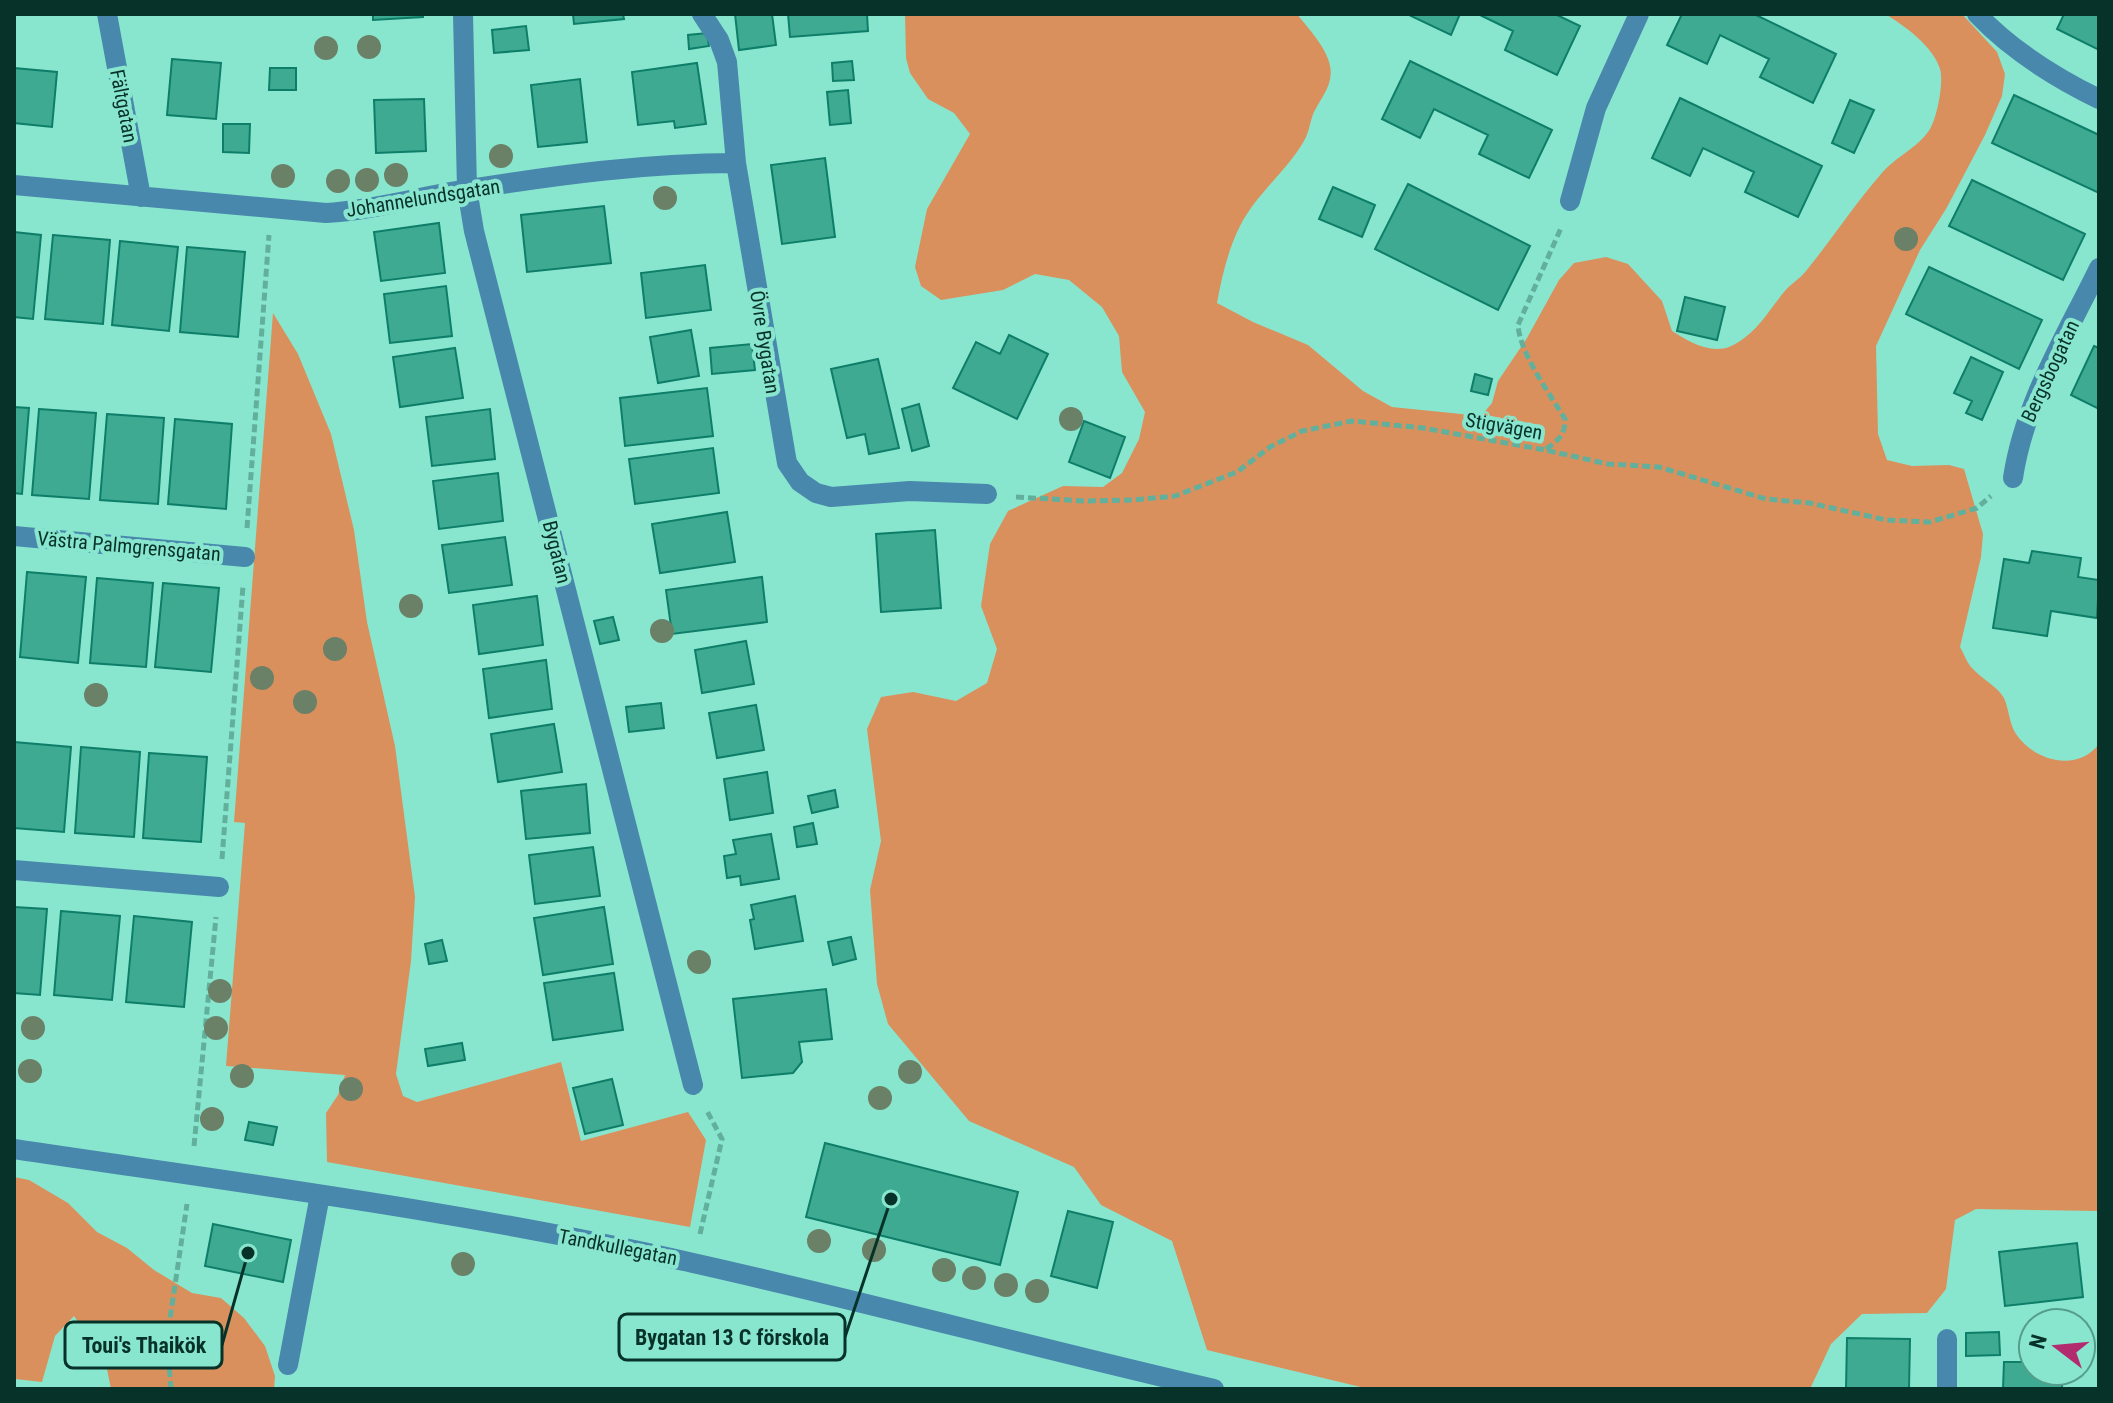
<svg xmlns="http://www.w3.org/2000/svg" width="2113" height="1403" viewBox="0 0 2113 1403" font-family="'Roboto Condensed',sans-serif">
<style>
.green{fill:#d9905d}
.building{fill:#3eaa92;stroke:#0e7e69;stroke-width:2}
.lines{fill:none;stroke-linecap:round;stroke-linejoin:round}
.path{stroke:#62b09c;stroke-width:5;stroke-dasharray:8 4;stroke-linecap:butt}
.minor{stroke:#4888ac;stroke-width:20}
.tree{fill:#6a8067}
.labels{text-anchor:middle;dominant-baseline:central;stroke-width:8;stroke-linejoin:round;paint-order:stroke}
.street-label{font-size:20px;fill:#073229;stroke:#89e6ce}
.leader{fill:none;stroke:#073229;stroke-width:3}
.callout-dot{fill:#073229;stroke:#89e6ce;stroke-width:3}
.callout{fill:#89e6ce;stroke:#073229;stroke-width:3}
.callout-label{font-size:22px;text-anchor:middle;font-weight:bold;fill:#073229}
</style>
<rect width="100%" height="100%" fill="#89e6ce"/>
<path class="green" d="M905 14H1297C1308 28 1327 48 1330 66 1334 84 1321 98 1314 112 1310 121 1309 133 1304 141 1286 172 1257 193 1240 226 1228 250 1222 276 1217 303L1253 322 1308 345 1363 391 1392 407 1481 416 1492 403 1498 381 1527 338 1559 280 1574 263 1606 257 1628 264 1662 301 1672 331C1688 341 1709 354 1729 347 1755 336 1767 313 1784 292 1790 284 1800 279 1806 271 1832 239 1854 205 1881 174 1895 157 1918 148 1930 129 1937 118 1944 82 1940 69 1933 46 1905 26 1885 14H1962L1997 52 2005 74 2002 96 1985 135 1946 209 1920 250 1876 346 1878 434 1887 460 1912 466 1949 465 1964 469 1983 534 1981 557 1960 647C1964 654 1967 663 1972 668 1982 679 1997 686 2004 698 2009 709 2009 723 2016 734 2034 761 2077 773 2099 744V1211L1976 1209 1955 1220 1946 1289 1927 1313 1862 1314 1831 1344 1810 1389H1369L1207 1350 1172 1241 1101 1205 1074 1167 969 1121 888 1024 877 984 870 890 881 841 867 729 881 697 913 692 956 701 987 683 997 649 981 606 990 544 1008 511 1063 486 1103 487 1122 473 1139 439 1145 412 1122 372 1119 336 1102 307 1069 280 1035 274 1003 290 941 300 921 286 915 267 927 209 970 134 954 113 928 99 910 73 906 58Z
M273 313 298 354 331 434 354 530 367 622 395 746 415 897 411 961 396 1074 403 1096 417 1102 561 1062 581 1141 688 1112 706 1140 690 1227 327 1162 326 1113 338 1095 345 1075 226 1066 245 823 234 822Z
M14 1177 29 1180 68 1203 97 1232 127 1248 154 1270 192 1293 221 1298 244 1318 265 1346 275 1376 274 1389H111L106 1364 74 1316 55 1336 42 1382 15 1379Z"/>
<path class="building" d="M373 14H423V17L373 20Z
M573 14H623L624 19 574 24Z
M735 14H772L776 45 739 50Z
M788 14H867L868 31 790 37Z
M1413 14H1460L1451 35 1411 16Z
M1478 14H1555L1580 26 1557 75 1505 50 1513 31Z
M1682 14H1754L1836 54 1813 103 1760 77 1769 59 1720 35 1707 64 1667 45Z
M2064 14H2099V50L2057 29Z
M526 26 529 50 494 53 492 30Z
M707 33 709 46 689 49 688 35Z
M172 59 221 63 216 119 167 115Z
M852 61 854 80 833 81 832 63Z
M1410 61 1552 130 1529 178 1479 154 1488 135 1434 109 1420 138 1382 119Z
M697 63 706 124 675 128 674 121 638 125 632 72Z
M14 68 57 72 52 127 14 123Z
M270 68H296V90H269Z
M580 79 587 142 538 147 531 85Z
M848 90 851 123 830 125 827 92Z
M2014 95 2099 135V193L1992 143Z
M1680 98 1822 166 1798 217 1745 192 1754 172 1703 148 1690 176 1652 158Z
M424 99 426 151 376 153 374 100Z
M1850 100 1874 110 1854 153 1832 143Z
M223 124H250L249 153 223 152Z
M825 158 835 237 782 244 771 165Z
M1972 180 2085 234 2063 280 1949 226Z
M1408 184 1530 246 1498 310 1375 249Z
M1333 187 1375 205 1362 237 1319 219Z
M604 206 611 263 527 272 521 215Z
M439 223 445 273 381 281 374 232Z
M14 232 41 235 33 319 14 317Z
M53 235 110 240 103 324 45 319Z
M120 241 178 247 169 331 112 325Z
M187 247 245 252 238 337 180 332Z
M705 265 711 310 646 318 641 273Z
M1929 267 2042 320 2019 369 1906 314Z
M446 286 452 336 390 343 384 294Z
M1685 297 1725 307 1717 340 1677 331Z
M691 330 699 376 658 383 650 337Z
M1009 335 1048 354 1017 419 953 388 976 342 1000 354Z
M752 344 755 370 712 374 710 348Z
M2094 346 2099 348V409L2071 395Z
M455 348 463 398 400 407 393 357Z
M1971 357 2003 372 1982 420 1966 413 1972 401 1954 393Z
M878 359 899 448 869 454 865 434 847 438 831 369Z
M1475 374 1492 379 1488 395 1471 391Z
M707 388 713 436 625 446 620 398Z
M919 404 929 446 912 451 902 409Z
M14 407 29 408 22 494 14 493Z
M39 409 96 413 89 499 32 495Z
M490 409 495 459 432 466 426 417Z
M107 414 164 418 158 504 100 500Z
M175 419 232 424 226 509 168 504Z
M1084 421 1125 437 1110 478 1069 462Z
M713 448 719 493 635 504 629 459Z
M498 473 503 521 439 529 433 481Z
M727 512 735 562 660 573 652 524Z
M935 530 941 608 881 612 876 534Z
M505 537 512 585 449 593 442 545Z
M2032 551 2081 558 2078 577 2099 580 2097 618 2051 611 2047 636 1993 628 2004 559 2029 563Z
M27 572 86 577 78 663 20 657Z
M762 577 767 622 672 634 666 590Z
M97 578 153 583 146 667 90 663Z
M163 583 219 588 211 672 155 667Z
M537 596 543 645 479 654 473 605Z
M613 617 619 640 600 644 594 621Z
M746 641 754 684 702 693 695 650Z
M546 660 552 709 489 718 483 669Z
M661 703 664 728 629 732 626 707Z
M756 705 764 750 717 758 709 713Z
M554 724 562 772 498 782 491 734Z
M14 742 71 747 64 832 14 828Z
M81 747 140 752 134 837 75 833Z
M149 753 207 757 201 842 143 838Z
M767 772 773 813 730 820 724 779Z
M586 784 590 833 526 839 521 791Z
M835 790 838 807 812 813 808 796Z
M813 823 817 844 797 847 794 827Z
M771 834 779 879 741 885 740 876 727 878 724 856 736 854 733 840Z
M593 847 600 896 535 904 529 855Z
M795 896 803 941 755 949 750 920 754 919 751 905Z
M14 907 47 909 40 995 14 993Z
M604 907 613 964 543 975 534 918Z
M61 911 120 916 112 1000 54 995Z
M134 916 192 922 184 1007 126 1002Z
M851 937 856 959 833 965 828 942Z
M442 940 447 961 429 964 425 944Z
M614 973 623 1030 553 1040 544 983Z
M826 989 832 1039 799 1042 802 1062 793 1073 742 1078 733 999Z
M462 1043 465 1060 428 1066 425 1049Z
M612 1079 623 1125 585 1134 573 1088Z
M249 1122 277 1127 273 1145 245 1140Z
M825 1143 1018 1192 1000 1265 806 1217Z
M1068 1211 1113 1222 1097 1288 1051 1276Z
M213 1224 291 1240 283 1282 205 1266Z
M2077 1243 2083 1297 2005 1306 1999 1252Z
M1999 1332 2000 1355 1966 1356V1333Z
M1847 1338 1910 1339 1909 1389H1846Z
M2004 1362H2033V1371H2062V1389H2003Z"/>
<g class="lines">
<path class="path" d="M1546 449C1559 440 1565 435 1565 419 1550 394 1520 354 1518 325L1561 228
M1016 497 1086 501 1132 500 1175 496 1237 472 1270 447 1302 431 1352 421 1423 428 1545 450 1608 464 1659 467 1766 499 1810 503 1886 520 1930 522 1977 508 1991 496
M247 528 269 235
M222 859 243 586
M194 1146 216 917
M700 1234 722 1139 707 1111
M171 1389 167 1339 187 1204"/>
<path class="minor" d="M107 14 141 197
M463 14 467 189 474 231 693 1085
M702 14 719 40 727 62 736 163 787 463 800 482 816 493 831 497 910 491 987 494
M1977 14C2011 50 2054 77 2099 99
M14 185 326 213C375 210 421 196 470 189 558 175 647 163 736 163
M1570 201 1596 108 1639 14
M2013 478C2024 403 2066 336 2099 268
M14 536 245 557
M14 870 219 887
M14 1149C241 1183 469 1212 693 1263 868 1302 1040 1349 1214 1389
M288 1365 320 1195
M1947 1389V1339"/>
</g>
<g class="tree">
<circle cx="369" cy="47" r="12"/>
<circle cx="326" cy="48" r="12"/>
<circle cx="501" cy="156" r="12"/>
<circle cx="396" cy="175" r="12"/>
<circle cx="283" cy="176" r="12"/>
<circle cx="367" cy="180" r="12"/>
<circle cx="338" cy="181" r="12"/>
<circle cx="665" cy="198" r="12"/>
<circle cx="1906" cy="239" r="12"/>
<circle cx="1071" cy="419" r="12"/>
<circle cx="411" cy="606" r="12"/>
<circle cx="662" cy="631" r="12"/>
<circle cx="335" cy="649" r="12"/>
<circle cx="262" cy="678" r="12"/>
<circle cx="96" cy="695" r="12"/>
<circle cx="305" cy="702" r="12"/>
<circle cx="699" cy="962" r="12"/>
<circle cx="220" cy="991" r="12"/>
<circle cx="33" cy="1028" r="12"/>
<circle cx="216" cy="1028" r="12"/>
<circle cx="30" cy="1071" r="12"/>
<circle cx="910" cy="1072" r="12"/>
<circle cx="242" cy="1076" r="12"/>
<circle cx="351" cy="1089" r="12"/>
<circle cx="880" cy="1098" r="12"/>
<circle cx="212" cy="1119" r="12"/>
<circle cx="819" cy="1241" r="12"/>
<circle cx="874" cy="1250" r="12"/>
<circle cx="463" cy="1264" r="12"/>
<circle cx="944" cy="1270" r="12"/>
<circle cx="974" cy="1278" r="12"/>
<circle cx="1006" cy="1285" r="12"/>
<circle cx="1037" cy="1291" r="12"/>
</g>
<g class="labels">
<g class="street-label">
<text transform="translate(124 106) rotate(79)">Fältgatan</text>
<text transform="translate(423 198) rotate(-9)">Johannelundsgatan</text>
<text transform="translate(765 342) rotate(81)">Övre Bygatan</text>
<text transform="translate(2050 371) rotate(-65)">Bergsbogatan</text>
<text transform="translate(1504 426) rotate(10)">Stigvägen</text>
<text transform="translate(129 546) rotate(5)">Västra Palmgrensgatan</text>
<text transform="translate(557 552) rotate(76)">Bygatan</text>
<text transform="translate(618 1247) rotate(11)">Tandkullegatan</text>
</g>
</g>
<path class="leader" d="M891 1199L845 1337M248 1253L222 1345"/>
<g class="callout-dot">
<circle cx="891" cy="1199" r="8"/>
<circle cx="248" cy="1253" r="8"/>
</g>
<g class="callout">
<rect x="619" y="1314" width="226" height="46" rx="8"/>
<rect x="65" y="1322" width="157" height="46" rx="8"/>
</g>
<g class="callout-label">
<text x="732" y="1345">Bygatan 13 C förskola</text>
<text x="144" y="1353">Toui's Thaikök</text>
</g>
<rect width="2113" height="1403" fill="none" stroke="#073229" stroke-width="32"/>
<g transform="translate(2057 1347) rotate(286)"><circle r="38" fill="#89e6ce" stroke="#559e8c" stroke-width="2"/>
<path d="M0-6L14 30L0 20L-14 30Z" fill="#b22b6e"/>
<text y="-12" font-size="22" font-weight="bold" text-anchor="middle" fill="#073229">N</text>
</g>
</svg>
